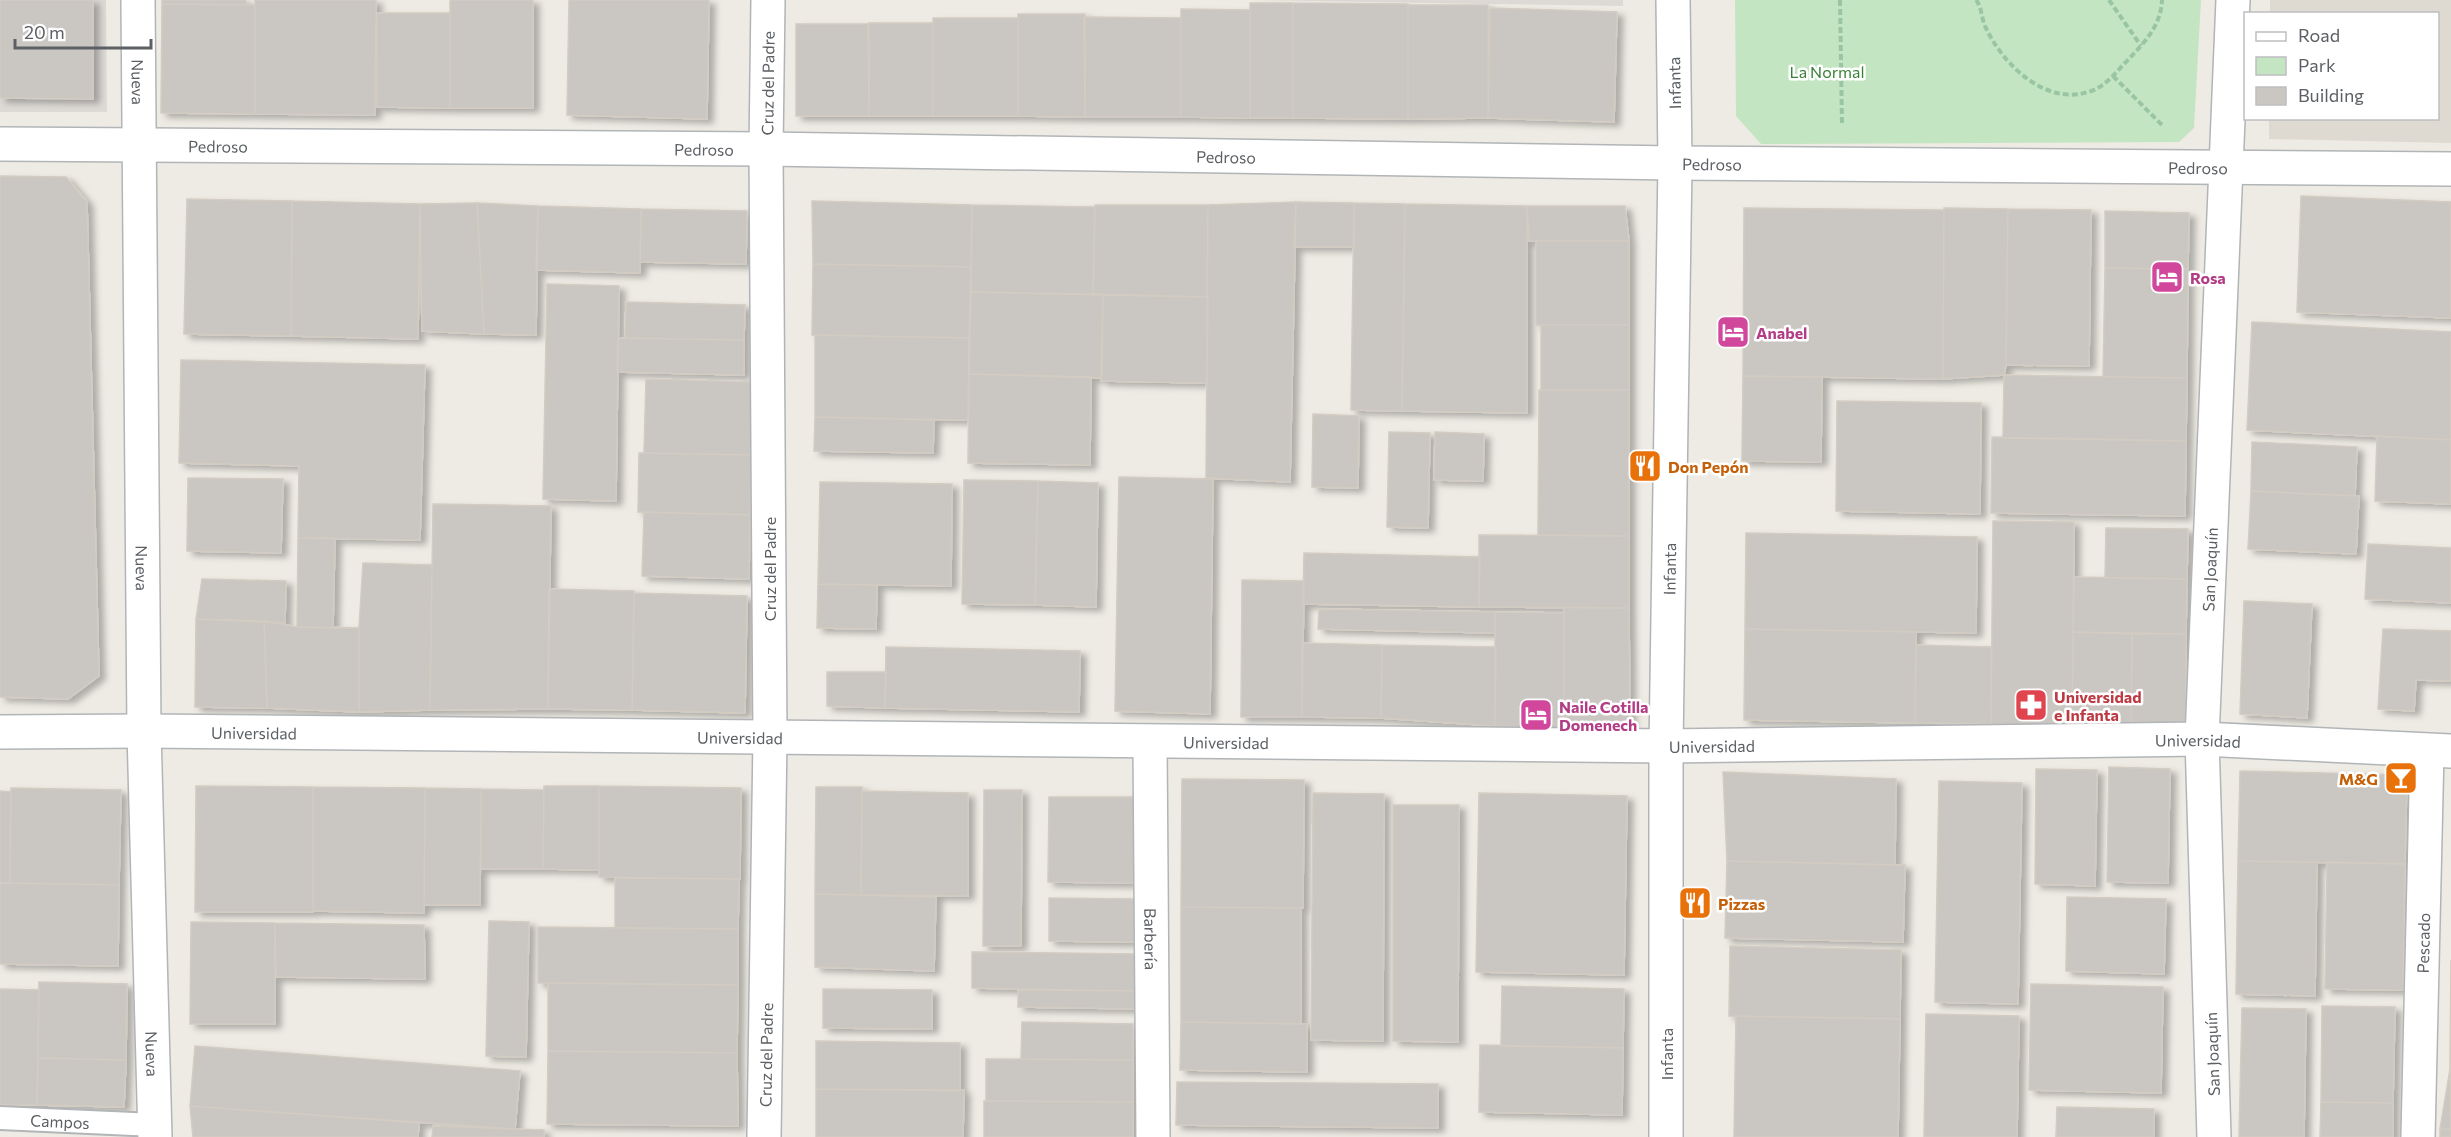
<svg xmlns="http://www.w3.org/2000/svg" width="2451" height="1137" viewBox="0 0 2451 1137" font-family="Commissioner,sans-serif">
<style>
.industrial{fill:#dddad6}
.education{fill:#dedad2}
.green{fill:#c3e5c1}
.building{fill:#cac6c1;stroke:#d2ccc2;stroke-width:1.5;filter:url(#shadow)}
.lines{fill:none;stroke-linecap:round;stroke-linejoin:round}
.lane-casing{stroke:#b1b5b8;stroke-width:26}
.street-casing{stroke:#b1b5b8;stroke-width:36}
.secondary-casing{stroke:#b0b4b8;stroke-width:36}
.path{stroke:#9ac5a4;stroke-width:4;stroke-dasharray:6 3;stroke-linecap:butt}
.lane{stroke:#fff;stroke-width:22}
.street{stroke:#fff;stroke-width:33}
.secondary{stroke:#fff;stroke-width:33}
.labels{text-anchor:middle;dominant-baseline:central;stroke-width:5;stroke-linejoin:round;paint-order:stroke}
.park-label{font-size:16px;fill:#388136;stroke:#fff}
.street-label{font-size:16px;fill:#5c6064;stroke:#fff}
.hotel-label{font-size:16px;font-weight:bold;fill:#b23c85;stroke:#fff;text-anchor:start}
.food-label{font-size:16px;font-weight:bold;fill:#c56008;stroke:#fff;text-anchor:start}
.health-label{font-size:16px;font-weight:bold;fill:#be3a42;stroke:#fff;text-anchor:start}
</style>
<defs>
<filter id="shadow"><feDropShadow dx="6" dy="4" stdDeviation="3" flood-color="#0004"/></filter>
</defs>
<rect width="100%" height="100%" fill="#eeebe4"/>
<path class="industrial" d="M0 0H106L107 112H0Z
M1252 0H1623V6Z"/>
<path class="education" d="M2270 0H2451V143L2269 139V119L2438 118V14L2270 13Z"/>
<path class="green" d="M1735 0H2201L2194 128 2179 142 1761 144 1736 116Z"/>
<path class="building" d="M0 0H93V99L0 98Z
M162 0H246V5L162 4Z
M255 0H376L375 115 255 114Z
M450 0H533V108H450Z
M569 0H709L707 119 567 115Z
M1250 3H1293V118H1250Z
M1293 3 1408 4V119L1293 118Z
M162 4 255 5V114L161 113Z
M1408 5H1488V118L1408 119Z
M1490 8 1617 12 1614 122 1488 118Z
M1181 9 1250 10V118L1181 117Z
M377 13H450V108L377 107Z
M1018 14H1085V117L1018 116Z
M1084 17 1181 18V117H1085Z
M933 18H1018V116H933Z
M869 23H933V116H869Z
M796 24H868L869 116H796Z
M0 176 66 177 87 202 99 676 68 699 0 697Z
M2301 196 2451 202V318L2297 312Z
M187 199 292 201 291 336 184 334Z
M292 201 420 204 418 339 291 336Z
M812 201 972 205 971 267 813 264Z
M1296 202 1354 203V247H1294Z
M1296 202 1290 482 1206 478 1208 205Z
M477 203 538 206 536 335 484 334Z
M477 203 484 334 422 331 420 204Z
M1354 203 1405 204 1402 411 1351 410Z
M1405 204 1527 206V413L1402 411Z
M972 205 1095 207 1093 294 971 292Z
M1095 205H1208L1207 297 1093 294Z
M538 206 641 209 640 273 536 270Z
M1527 206H1625L1629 241H1529Z
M1744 208 1944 210 1943 379 1743 376Z
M1944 208 2008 209 2006 365 2004 375 1943 379Z
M641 209 747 211 746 264 640 262Z
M2008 209 2091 210 2089 366 2006 365Z
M2105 211 2189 213 2188 269 2105 268Z
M1536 241H1629V325H1536Z
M813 264 971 267 969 338 812 335Z
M2105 268 2188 269 2187 378 2103 377Z
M547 284 619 286 616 501 543 499Z
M971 292 1103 295 1102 378 969 374Z
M1103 295 1208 297 1207 383 1101 381Z
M626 302 745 305 744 340 625 338Z
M2252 322 2451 332V440L2247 430Z
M1541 325H1629V390H1541Z
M815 335 969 338 968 420 815 417Z
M618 338 744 340V375L617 372Z
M181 360 425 365 420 540 298 538 299 466 179 463Z
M969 374 1091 377 1090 465 968 463Z
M2004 375 2187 378 2186 441 2003 438Z
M1743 376 1822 377 1821 462 1742 461Z
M646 379 752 382 751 455 644 453Z
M1539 390H1629V536L1538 535Z
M1837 401 1981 403 1980 514 1836 511Z
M1313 414 1359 416 1358 488 1312 487Z
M815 417 934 420 933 453 814 451Z
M1389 432 1430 433 1428 528 1387 527Z
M1435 432 1484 434 1483 481 1434 480Z
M2377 436 2451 440V504L2375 501Z
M1992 437 2186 441 2185 516 1991 513Z
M2252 442 2357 447 2355 496 2251 491Z
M639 453 751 455 750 515 638 512Z
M1119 477 1213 479 1210 714 1115 711Z
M188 478 283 479 281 553 187 551Z
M964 480 1038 481 1035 605 962 604Z
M1038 481 1098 483 1096 607 1035 605Z
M820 482 952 484 951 586 818 584Z
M2251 491 2359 496 2356 554 2248 549Z
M433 504 551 506 548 709 430 710Z
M644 512 750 515 749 579 642 576Z
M1993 521 2074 522 2072 726 1991 724Z
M2106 528 2188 529 2187 579 2105 578Z
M1746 533 1977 537 1976 633 1745 629Z
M1479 535 1629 536V608L1479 607Z
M298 538H335L333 628 297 627Z
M2368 544 2451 548V603L2365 599Z
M1304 553 1480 557 1479 607 1303 604Z
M363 563 432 565 430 710 359 712V628Z
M2074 577 2187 579 2186 634 2073 632Z
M202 579 286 581 285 623 196 619Z
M1242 580 1304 581 1302 717H1241Z
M818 584 877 585 876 629 817 628Z
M549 589 634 591 632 710 548 709Z
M634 593 747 596 745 713 632 710Z
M2244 601 2312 604 2307 718 2240 714Z
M1564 608H1629L1630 729 1564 728Z
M1319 609 1495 612V633L1318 629Z
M1495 612 1564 613V728L1495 726Z
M196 619 268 621H264L267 708 195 707Z
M264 621 297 627 359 628V712L267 708Z
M1745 629 1916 632 1915 723 1744 720Z
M2383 629 2451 631V681L2416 680 2414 711 2378 709Z
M2073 632 2132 634 2131 727 2072 726Z
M2132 634H2186V727H2131Z
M1302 643 1382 645 1381 718 1302 717Z
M1382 645 1496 647 1495 726 1381 718Z
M1916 645 1991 647V724L1915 723Z
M886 647 1080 651 1079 712 885 708Z
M827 672H886L885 708 827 706Z
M2109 767 2170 769 2168 883 2107 882Z
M2036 769 2097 770 2095 886 2035 884Z
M2240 771 2407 775 2405 864 2238 861Z
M1723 772 1896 779 1895 865 1727 861Z
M1182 779 1304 780 1303 908 1181 907Z
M1939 781 2022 783 2018 1004 1935 1002Z
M196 786 313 787V912H195Z
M544 786H599V870L543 869Z
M599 786 741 788 740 879 599 877Z
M313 787 425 788 424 913 313 911Z
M816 787H862L861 895 815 894Z
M11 788 121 790 119 885 10 883Z
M425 788 481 789 480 905H424Z
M481 789 544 790 543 869H481Z
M984 790H1022L1021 946H983Z
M0 791 11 792 10 883H0Z
M862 791 968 793V896L861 895Z
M1313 793 1384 794 1383 1041 1311 1040Z
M1479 793 1627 796 1624 975 1476 972Z
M1049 797H1139L1138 883 1048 882Z
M1393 805H1459L1458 1042 1393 1041Z
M1727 861 1905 865 1903 942 1725 938Z
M2238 861 2317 862 2315 996 2236 994Z
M2327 862 2405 864 2403 990 2325 989Z
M615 878 739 879 738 929 615 928Z
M0 883 119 885 118 966 0 964Z
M815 894 936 897 934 971 815 967Z
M2067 897 2166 899 2164 974 2066 971Z
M1049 898 1136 899V942L1049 941Z
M1181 907 1301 908V1024L1181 1022Z
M489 921 529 922 526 1057 486 1056Z
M191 922 275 923V1024H190Z
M275 923 424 925 425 979 276 977Z
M538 927 738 929V985L538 983Z
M1730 946 1901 950 1900 1019 1729 1016Z
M972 952 1141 954V991L972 988Z
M2451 960V1069H2450Z
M39 982 127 984 126 1060 38 1058Z
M548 983 738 985 737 1053 548 1051Z
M2031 984 2163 987 2161 1093 2029 1090Z
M1502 986 1624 989 1623 1048 1501 1046Z
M0 989 39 990 37 1105H0Z
M823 989 932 990V1029L823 1028Z
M1018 990 1141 991V1009L1018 1007Z
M2322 1006 2395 1007 2393 1103 2321 1102Z
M2242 1008 2306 1009 2304 1137H2239Z
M1926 1014 2019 1016 2017 1137H1924Z
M1736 1016 1900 1019 1898 1137H1734Z
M1022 1022 1133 1024V1060L1021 1059Z
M1181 1022 1307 1024V1072L1180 1070Z
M816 1041 960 1043V1091L816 1089Z
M1480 1045 1623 1048 1622 1115 1479 1112Z
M195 1046 520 1071 515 1129 190 1106Z
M548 1051 737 1053 738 1126 547 1124Z
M38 1058 126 1060 124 1107 37 1105Z
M986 1059 1133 1060V1102L986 1101Z
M2450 1069 2451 1129H2440Z
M1177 1082 1438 1084V1128L1176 1125Z
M816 1089 964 1090 963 1137H816Z
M984 1101 1133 1102V1137H984Z
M2321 1102 2393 1103V1137H2320Z
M190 1106 419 1123 418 1137H193Z
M2057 1107 2154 1109V1137H2056Z
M433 1126 544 1130V1137H432Z
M2440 1129 2451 1130V1137H2440Z"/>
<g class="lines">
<defs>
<g id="lane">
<path id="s1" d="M0 1118 155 1125"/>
</g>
<g id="street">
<path id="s2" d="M138 0 144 731 155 1137"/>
<path id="s3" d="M0 144 766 149 1675 163 2451 169"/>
<path id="s4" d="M0 732 144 731 1666 746 2202 739 2451 751"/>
<path id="s5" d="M1150 743 1153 1137"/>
<path id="s6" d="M2214 1137 2202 739 2233 0"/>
<path id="s7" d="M2418 1137 2427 751"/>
</g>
<g id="secondary">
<path id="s8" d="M764 1137 770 738 766 149 768 0"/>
<path id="s9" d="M1666 1137V746L1675 163 1673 0"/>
</g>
</defs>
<use href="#lane" class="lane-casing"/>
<use href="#street" class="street-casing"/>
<use href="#secondary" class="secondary-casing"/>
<path class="path" d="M1840 0 1842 125
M1976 0C1982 7 1981 17 1985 26 2001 62 2044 106 2088 92 2103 88 2113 76 2123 65 2141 46 2161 28 2162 0
M2109 0 2141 46
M2113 76 2162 125"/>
<use href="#lane" class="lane"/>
<use href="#street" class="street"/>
<use href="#secondary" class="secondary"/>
</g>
<defs>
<symbol id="hotel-square" viewBox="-11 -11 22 22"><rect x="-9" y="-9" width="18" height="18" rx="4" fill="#d1479c" stroke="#fff"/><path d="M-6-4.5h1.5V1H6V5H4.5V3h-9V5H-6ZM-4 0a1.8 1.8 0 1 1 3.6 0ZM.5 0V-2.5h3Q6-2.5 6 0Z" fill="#fff"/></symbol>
<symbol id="restaurant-square" viewBox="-11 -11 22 22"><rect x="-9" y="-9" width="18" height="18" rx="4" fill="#e8710a" stroke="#fff"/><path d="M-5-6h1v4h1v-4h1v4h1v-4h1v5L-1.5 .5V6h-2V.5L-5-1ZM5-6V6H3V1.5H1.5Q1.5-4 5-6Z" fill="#fff"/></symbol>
<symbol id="pharmacy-square" viewBox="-11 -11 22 22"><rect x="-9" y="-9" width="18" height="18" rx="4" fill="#e0444e" stroke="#fff"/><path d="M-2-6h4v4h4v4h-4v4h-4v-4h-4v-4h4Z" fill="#fff"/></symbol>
<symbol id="bar-square" viewBox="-11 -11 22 22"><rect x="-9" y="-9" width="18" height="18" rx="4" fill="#e8710a" stroke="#fff"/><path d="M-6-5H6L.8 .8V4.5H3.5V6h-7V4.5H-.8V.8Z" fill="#fff"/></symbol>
</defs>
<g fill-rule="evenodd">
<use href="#hotel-square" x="2148" y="258" width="38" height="38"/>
<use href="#hotel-square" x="1714" y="313" width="38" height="38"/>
<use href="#restaurant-square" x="1626" y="447" width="38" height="38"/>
<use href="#pharmacy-square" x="2012" y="686" width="38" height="38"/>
<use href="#hotel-square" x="1517" y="696" width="38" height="38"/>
<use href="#bar-square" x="2382" y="759" width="38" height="38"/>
<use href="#restaurant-square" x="1676" y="884" width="38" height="38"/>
</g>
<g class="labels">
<g class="park-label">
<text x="1827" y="71">La Normal</text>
</g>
<g class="street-label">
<text stroke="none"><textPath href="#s2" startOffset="82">Nueva</textPath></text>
<text stroke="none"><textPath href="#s8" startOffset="1054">Cruz del Padre</textPath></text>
<text transform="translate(1674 83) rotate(-91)">Infanta</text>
<text stroke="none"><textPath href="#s3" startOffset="218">Pedroso</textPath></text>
<text stroke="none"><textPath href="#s3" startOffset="704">Pedroso</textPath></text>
<text stroke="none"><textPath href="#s3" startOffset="1226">Pedroso</textPath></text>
<text stroke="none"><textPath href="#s3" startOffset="1712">Pedroso</textPath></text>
<text stroke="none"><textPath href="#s3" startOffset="2198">Pedroso</textPath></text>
<text stroke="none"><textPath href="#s9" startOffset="568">Infanta</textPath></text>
<text stroke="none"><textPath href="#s6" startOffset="568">San Joaquín</textPath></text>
<text stroke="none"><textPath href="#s2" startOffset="568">Nueva</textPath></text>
<text transform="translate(769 569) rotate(-90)">Cruz del Padre</text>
<text stroke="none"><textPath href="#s4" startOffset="254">Universidad</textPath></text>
<text stroke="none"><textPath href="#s4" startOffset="740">Universidad</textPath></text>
<text stroke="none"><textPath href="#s4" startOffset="2198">Universidad</textPath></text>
<text stroke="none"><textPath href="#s4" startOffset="1226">Universidad</textPath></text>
<text stroke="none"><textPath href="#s4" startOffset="1712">Universidad</textPath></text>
<text stroke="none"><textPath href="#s5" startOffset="196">Barbería</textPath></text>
<text stroke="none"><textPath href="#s7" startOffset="194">Pescado</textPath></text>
<text stroke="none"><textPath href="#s2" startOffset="1054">Nueva</textPath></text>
<text stroke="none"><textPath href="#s8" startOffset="82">Cruz del Padre</textPath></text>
<text transform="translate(1666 1054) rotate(-90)">Infanta</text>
<text transform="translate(2212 1054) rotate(-92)">San Joaquín</text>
<text stroke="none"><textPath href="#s1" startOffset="60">Campos</textPath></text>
</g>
<g class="hotel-label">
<text x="2190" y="277">Rosa</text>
<text x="1756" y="332">Anabel</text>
<text x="1559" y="706">Naile Cotilla<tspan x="1559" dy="18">Domenech</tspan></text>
</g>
<g class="food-label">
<text x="1668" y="466">Don Pepón</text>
<text x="2378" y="778" text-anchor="end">M&amp;G</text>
<text x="1718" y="903">Pizzas</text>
</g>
<g class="health-label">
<text x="2054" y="696">Universidad<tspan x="2054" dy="18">e Infanta</tspan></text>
</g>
</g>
<rect x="2244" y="12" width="195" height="108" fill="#ffffff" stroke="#bebfc1" stroke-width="1.5"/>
<rect x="2256" y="32" width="30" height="9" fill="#ffffff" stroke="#bebfc1" stroke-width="1.5"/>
<text x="2298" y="42" font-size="18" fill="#5c6064">Road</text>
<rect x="2256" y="57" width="30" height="18" fill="#c3e5c1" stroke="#bebfc1" stroke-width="1.5"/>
<text x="2298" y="72" font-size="18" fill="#5c6064">Park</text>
<rect x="2256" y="87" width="30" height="18" fill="#cac6c1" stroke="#bebfc1" stroke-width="1.5"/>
<text x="2298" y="102" font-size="18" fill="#5c6064">Building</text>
<path d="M15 39v9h136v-9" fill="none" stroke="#5c6064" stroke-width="3"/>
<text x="24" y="39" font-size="18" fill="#5c6064" stroke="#ffffff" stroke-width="4.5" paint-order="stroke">20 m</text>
</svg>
